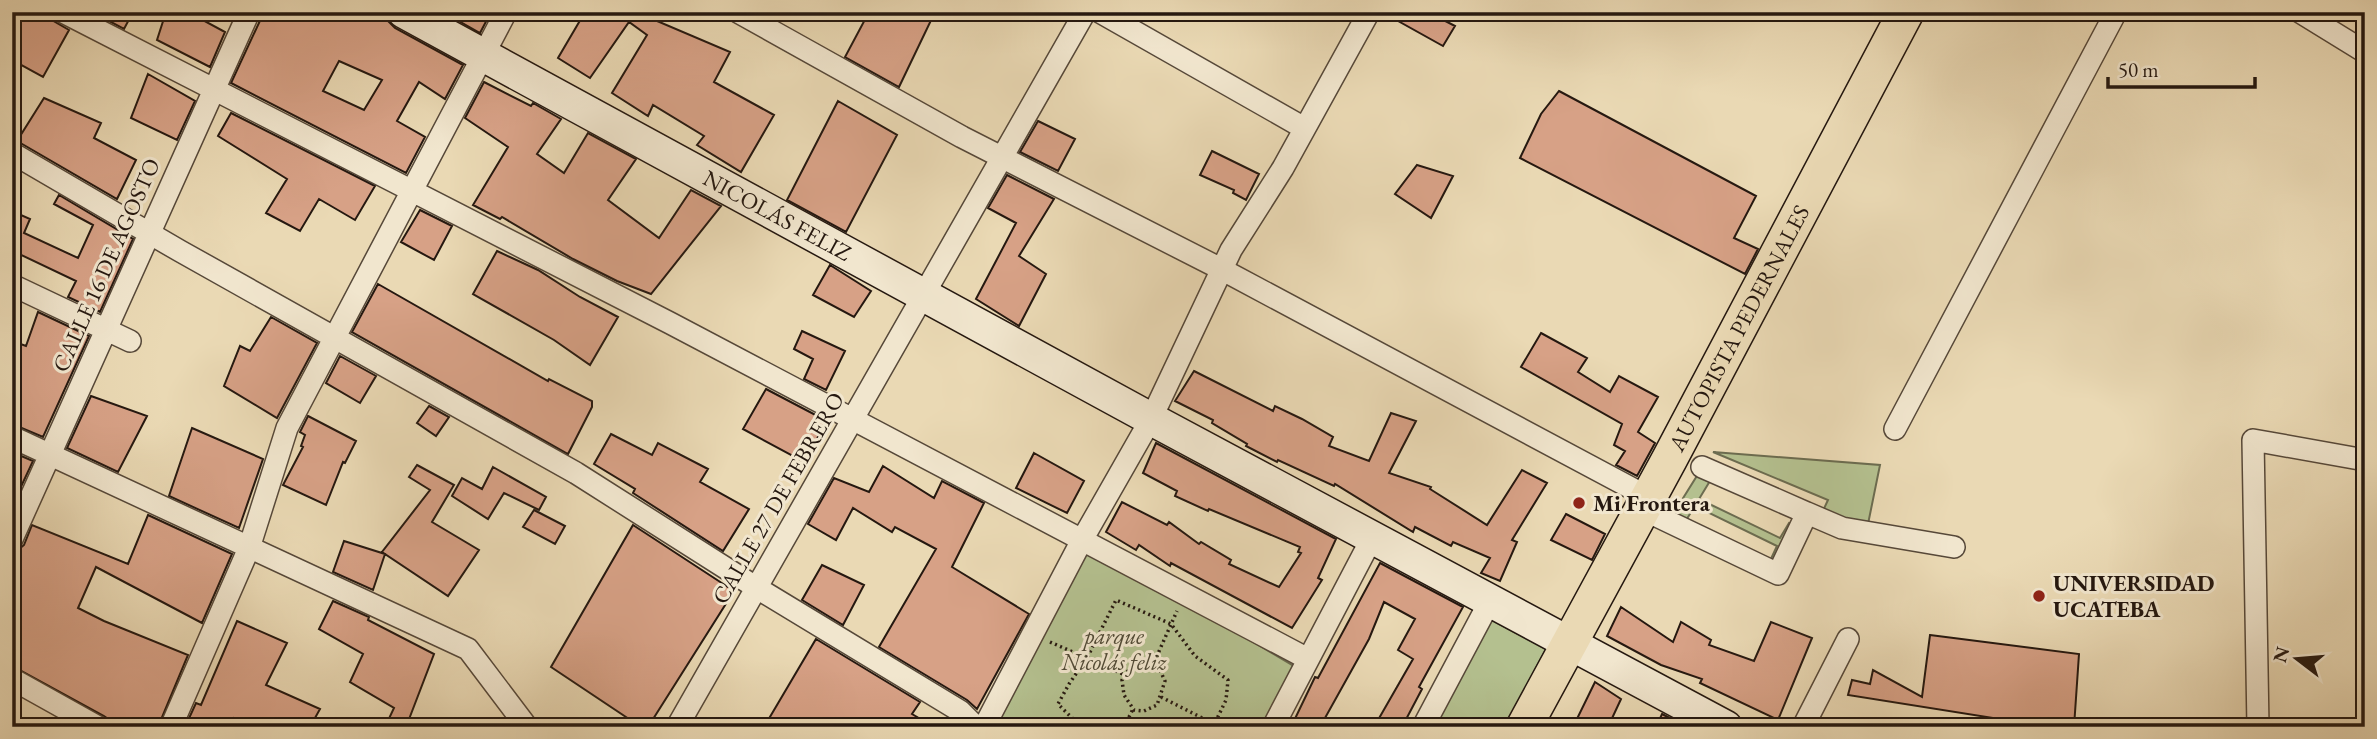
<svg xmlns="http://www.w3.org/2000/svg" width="2377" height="739" viewBox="0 0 2377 739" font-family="'EB Garamond',serif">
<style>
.green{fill:#b4c08f;stroke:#6c6c50;stroke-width:2}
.building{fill:#d7a186;stroke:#251810;stroke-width:2;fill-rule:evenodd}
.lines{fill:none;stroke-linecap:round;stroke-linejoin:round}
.street-casing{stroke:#564839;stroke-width:24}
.secondary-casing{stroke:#251810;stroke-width:35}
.primary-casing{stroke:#251810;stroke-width:38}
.path{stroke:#251810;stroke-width:3.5;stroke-dasharray:2 3.5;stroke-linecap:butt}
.street{stroke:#f1e6ce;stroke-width:21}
.secondary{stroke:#f1e6ce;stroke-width:32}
.primary{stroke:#ead9b4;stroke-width:35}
.poi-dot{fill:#8f2418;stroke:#f1e6ce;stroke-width:2.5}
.labels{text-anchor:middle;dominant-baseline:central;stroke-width:6;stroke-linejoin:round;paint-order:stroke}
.street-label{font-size:23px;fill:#251810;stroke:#f1e6ce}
.poi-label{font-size:23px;font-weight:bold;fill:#251810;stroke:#f1e6ce;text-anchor:start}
.park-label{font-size:23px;font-style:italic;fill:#504a36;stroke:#f1e6ce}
</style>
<rect width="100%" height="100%" fill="#ead9b4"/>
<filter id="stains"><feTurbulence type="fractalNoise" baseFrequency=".00286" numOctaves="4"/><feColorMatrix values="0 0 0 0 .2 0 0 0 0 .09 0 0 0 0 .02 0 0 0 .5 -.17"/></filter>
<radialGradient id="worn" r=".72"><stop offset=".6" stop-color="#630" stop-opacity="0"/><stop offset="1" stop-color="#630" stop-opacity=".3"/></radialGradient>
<path class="green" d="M1713 452 1880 465 1867 529 1821 515 1828 500Z
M1700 471 1713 476 1699 499 1780 538 1789 523 1797 527 1777 570 1768 565 1777 546 1695 506 1683 525 1670 519Z
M1082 540 1302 671 1273 727H999L987 720Z
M1490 619 1546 649 1505 727H1434Z"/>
<path class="building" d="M12 12H50L52 20 69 30 43 77 12 60Z
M92 12H133L124 29Z
M166 12H188L225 32 210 67 157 40Z
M264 12H386L388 21 395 28 463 65 445 99 419 82 397 121 425 137 406 173 231 83ZM339 61 382 80 364 110 323 91Z
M443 12H491L480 33Z
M585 12H636L730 52 714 82 774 115 741 172 697 145 704 136 653 105 648 116 612 93 647 35 629 22 590 78 558 58Z
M869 12H935L899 87 845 57Z
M1382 12H1428L1455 26 1443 46Z
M148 74 195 101 177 140 131 118Z
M484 82 531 106 533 103 561 119 537 154 564 173 588 133 636 159 608 200 659 238 691 190 721 206 651 294 617 281 573 259 502 217 500 219 473 205 508 147 465 118Z
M1559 91 1756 196 1734 238 1758 249 1745 274 1520 158 1541 114Z
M44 98 101 123 94 138 136 160 117 199 17 141Z
M838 101 897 135 846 232 787 200Z
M231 113 375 186 355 220 319 199 300 231 266 213 287 179 218 136Z
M1038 121 1075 139 1058 171 1020 152Z
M1212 151 1259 174 1246 200 1233 193 1234 190 1200 175Z
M1417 165 1453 176 1431 218 1395 194Z
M1007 175 1054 199 1019 256 1046 274 1019 326 976 299 1016 223 988 208Z
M59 195 133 239 100 312 68 297 76 281 15 252 12 259V211L30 219 24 233 78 258 93 225 54 204Z
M420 210 452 226 434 260 401 242Z
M497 251 538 270 580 297 618 317 590 365 554 340 473 294Z
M830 265 871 291 854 317 813 295Z
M378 284 548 381 549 379 592 401V407L568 454 352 332Z
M38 312 89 336 43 437 12 424V341L26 346Z
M271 317 317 343 277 418 224 386 240 346 250 351Z
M802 331 845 351 826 390 804 379 813 359 794 349Z
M1541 333 1587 358 1578 372 1610 392 1619 376 1658 397 1638 432 1655 443 1637 476 1616 465 1625 451 1614 445 1622 424 1521 367Z
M340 356 376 376 360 403 326 383Z
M1194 371 1273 411 1275 406 1302 419 1333 437 1329 446 1369 461 1391 413 1416 421 1389 473 1431 487 1430 489 1487 525 1522 470 1547 483 1512 540 1517 542 1500 581 1481 573 1490 558 1453 542 1451 546 1415 527 1413 532 1335 484 1334 486 1278 460 1277 462 1246 446 1247 444 1212 423 1213 420 1175 401Z
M766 389 827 421 804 462 743 429Z
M91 396 147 416 118 472 67 448Z
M429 406 449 417 436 436 417 423Z
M308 416 356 441 345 463 343 462 326 505 283 485 303 447 301 446 305 435 300 432Z
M192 428 263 459 239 528 169 496Z
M611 434 652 455 658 443 708 469 700 482 749 509 723 551 633 493 635 489 594 464Z
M1156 443 1336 539 1318 578 1322 580 1292 628 1171 563 1170 566 1139 545 1136 550 1106 532 1122 502 1167 525 1169 522 1199 544 1201 542 1231 560 1229 564 1279 587 1301 553 1298 552 1300 547 1209 509 1208 511 1175 496 1177 491 1143 473Z
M12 452 33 461 12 506Z
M1034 453 1084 481 1067 513 1016 488Z
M417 465 454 485 432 522 479 550 448 596 382 552 430 490 409 477Z
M883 466 934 498 942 481 984 503 952 567 1029 614 977 709 967 700 879 647 936 549 895 527 892 532 853 508 836 540 808 524 834 478 869 492Z
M493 467 546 497 539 510 504 493 488 519 452 496 462 478 482 489Z
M534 510 565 526 555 544 523 527Z
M1566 514 1605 534 1592 560 1551 540Z
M148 515 232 554 202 623 96 567 78 608 104 621 188 655 158 727H120L104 716 12 666V555L24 545 32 525 128 564Z
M633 525 734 591 648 727H641L551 667Z
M344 541 385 554 373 590 333 572Z
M1380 563 1463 607 1419 687 1422 689 1402 727H1374L1413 659 1398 650 1415 619 1384 602 1369 639 1320 727H1291L1315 677 1318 678Z
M822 565 864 585 843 625 802 600Z
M333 601 369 617 368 620 434 654 406 727H385L394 708 350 682 363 654 319 629Z
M1621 607 1673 642 1681 622 1711 640 1709 645 1754 661 1771 622 1812 638 1778 720 1700 683 1702 679 1661 665 1607 636Z
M237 621 287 643 266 685 320 709 310 727H252L234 718 229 727H185L196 703 201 705Z
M1930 635 2079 654 2074 727H2049L1848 695 1852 680 1870 684 1873 670 1922 697Z
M816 639 920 702 912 714 934 727H764Z
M1595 682 1621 699 1608 727H1573Z
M1662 714 1687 727H1656Z"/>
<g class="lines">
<defs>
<path id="street" d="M63 12 670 323 1308 659
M738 12 962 137 1221 269 1648 497
M1100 12 1304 128
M2300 12 2365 52
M12 153 180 251 576 473 757 588 960 711 976 727
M12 285 130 341
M1895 429 2116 12
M12 437 468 649 527 727
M1642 509 1778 574 1807 513 1702 467
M1807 513 1842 528 1954 547
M12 539 249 12
M12 679 98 727
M171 727 249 548 287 428 506 12
M677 727 1085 12
M984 727 1082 540 1151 419 1231 250 1283 168 1369 12
M1273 727 1373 536
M1423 727 1491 599
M1803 727 1848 639
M2258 727 2253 440 2365 460"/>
<g id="secondary">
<path id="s1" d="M404 12 1151 419 1726 727"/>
</g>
<g id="primary">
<path id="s2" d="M1524 727 1669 460 1906 12"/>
</g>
</defs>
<use href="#street" class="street-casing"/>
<use href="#secondary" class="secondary-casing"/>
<use href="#primary" class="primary-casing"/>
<path class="path" d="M1050 642 1125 675
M1145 666 1159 668 1165 681 1157 705 1144 711 1134 710 1124 695 1122 680 1130 668Z
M1152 667 1177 611
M1161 697 1220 727
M1081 727 1058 704 1069 684 1087 658 1116 600 1171 624 1195 656 1228 680 1226 700 1213 727
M1124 727 1133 709"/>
<use href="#street" class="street"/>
<use href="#secondary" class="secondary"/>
<use href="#primary" class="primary"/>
</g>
<g class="poi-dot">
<circle cx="1579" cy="503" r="7"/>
<circle cx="2039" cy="596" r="7"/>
</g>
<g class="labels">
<g class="street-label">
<text stroke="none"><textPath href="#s1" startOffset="425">NICOLÁS FELIZ</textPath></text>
<text transform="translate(106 265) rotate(-66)">CALLE 16 DE AGOSTO</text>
<text stroke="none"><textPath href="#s2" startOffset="453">AUTOPISTA PEDERNALES</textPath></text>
<text transform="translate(778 498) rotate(-60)">CALLE 27 DE FEBRERO</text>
</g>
<g class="poi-label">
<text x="1593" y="503">Mi Frontera</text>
<text x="2053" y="583">UNIVERSIDAD<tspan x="2053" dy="26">UCATEBA</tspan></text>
</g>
<g class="park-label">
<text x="1114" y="636">parque<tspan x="1114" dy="26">Nicolás feliz</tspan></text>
</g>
</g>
<rect width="2377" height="739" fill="none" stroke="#ead9b4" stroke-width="42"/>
<rect x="14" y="14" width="2349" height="711" fill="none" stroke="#251810" stroke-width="3.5"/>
<rect x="21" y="21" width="2335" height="697" fill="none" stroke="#251810" stroke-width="2"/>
<g transform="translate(2297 659) rotate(286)" stroke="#f1e6ce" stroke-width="5" paint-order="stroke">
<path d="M0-5L12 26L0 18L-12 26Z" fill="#251810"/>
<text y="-10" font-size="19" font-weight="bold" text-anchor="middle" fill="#251810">N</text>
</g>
<path d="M2108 77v10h147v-10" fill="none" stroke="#251810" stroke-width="3.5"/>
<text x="2118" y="77" font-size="21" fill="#251810" stroke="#f1e6ce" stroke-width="5" paint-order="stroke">50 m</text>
<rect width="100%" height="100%" filter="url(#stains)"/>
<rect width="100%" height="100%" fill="url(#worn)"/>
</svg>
